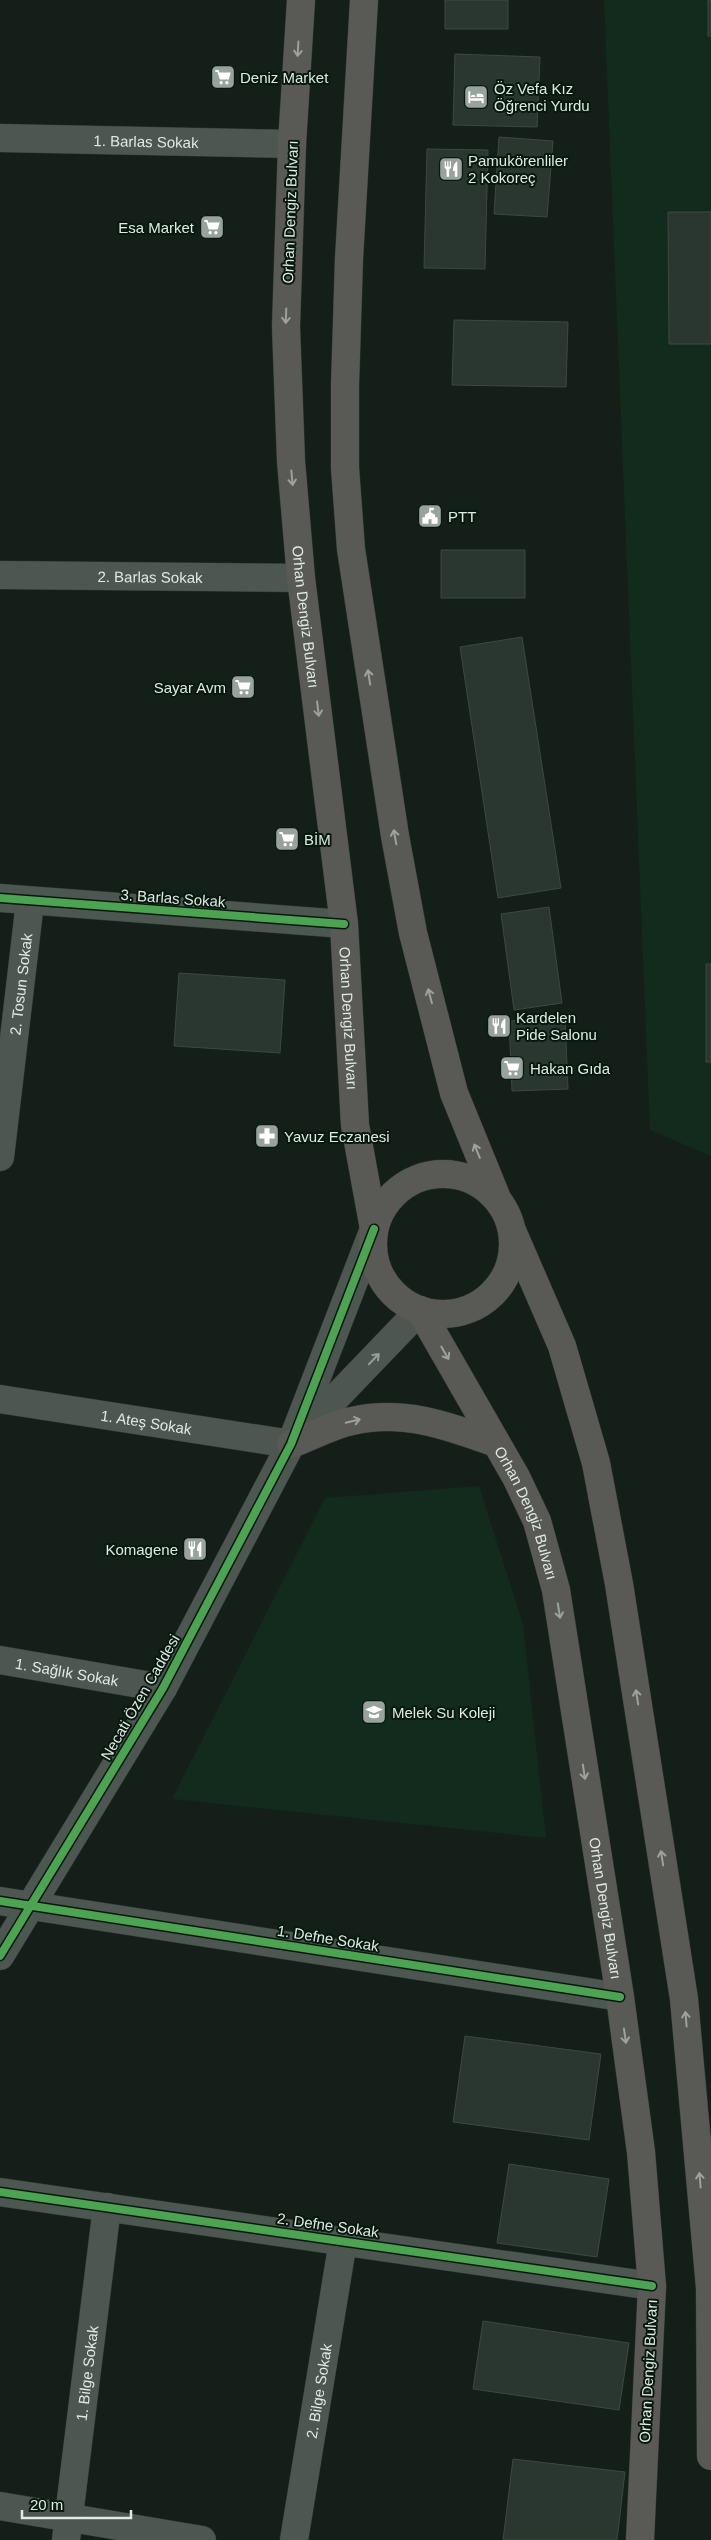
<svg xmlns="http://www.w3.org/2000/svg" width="711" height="2540" viewBox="0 0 711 2540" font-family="Helvetica,sans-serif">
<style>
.built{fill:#132b1d}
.building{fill:#2a3730;stroke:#3e4841}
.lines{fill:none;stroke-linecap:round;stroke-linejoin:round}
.minor-casing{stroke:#313934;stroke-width:29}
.tertiary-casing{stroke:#313934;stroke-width:29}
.primary-casing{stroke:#313934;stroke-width:29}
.minor{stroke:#4d5650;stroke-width:28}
.tertiary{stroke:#4d5650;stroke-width:28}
.primary{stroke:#595a55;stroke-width:28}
.cycleway-casing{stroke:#07190f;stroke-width:11}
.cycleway{stroke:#4ca352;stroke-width:8}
.oneway{stroke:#9ca29c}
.oneway2{stroke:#96a099}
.labels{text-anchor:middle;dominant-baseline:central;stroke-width:4;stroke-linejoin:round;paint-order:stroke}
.poi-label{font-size:15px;fill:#deeae2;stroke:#07190f;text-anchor:start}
.street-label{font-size:15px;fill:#deeae2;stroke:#07190f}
</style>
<rect width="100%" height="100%" fill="#141f19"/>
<path class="built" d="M604 0H711V1156L650 1130Z
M479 1486 523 1624 546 1838 172 1799 325 1498Z"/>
<path class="building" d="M445 0H508V29H445Z
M708 0H711V36H708Z
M455 54 540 57 537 127 453 125Z
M499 137 553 141 547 217 494 214Z
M427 149 488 150 485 269 424 268Z
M668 212H711V344H669Z
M454 320 568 322 566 387 452 385Z
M441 550H525V598H441Z
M522 637 561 888 498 898 460 647Z
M549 907 562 1003 514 1010 501 914Z
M706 964H711V1062H706Z
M179 973 285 980 280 1053 174 1046Z
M565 1019 568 1089 512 1091 509 1021Z
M465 2036 601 2054 589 2140 453 2122Z
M509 2164 609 2179 597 2257 497 2243Z
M483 2321 629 2343 619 2410 473 2389Z
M513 2459 625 2472 617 2540H503Z"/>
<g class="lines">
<defs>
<g id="minor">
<path id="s1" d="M0 138 292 144"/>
<path id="s2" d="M0 575 301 578"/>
<path d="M0 898 344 924"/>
<path id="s3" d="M0 1157 30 902"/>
<path id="s4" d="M0 1399 291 1444"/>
<path id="s5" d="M0 1660 163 1688"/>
<path d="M0 1901 620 1997"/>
<path d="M0 2192 652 2286"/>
<path d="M0 2506 202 2540"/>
<path id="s6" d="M66 2540 107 2207"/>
<path id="s7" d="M294 2540 343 2241"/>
</g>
<path id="tertiary" d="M299 1436 420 1310
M0 1956 163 1688 291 1444 374 1229"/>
<g id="primary">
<path id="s8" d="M301 0 292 144 286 327 291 461 301 578 344 924 355 1125 374 1229"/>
<path d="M364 0 349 259 345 385V468L351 549 395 836 413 933 454 1093 496 1196"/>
<circle cx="443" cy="1244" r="70"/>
<path d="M513 1233 562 1346 596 1463 619 1584 684 1999 710 2288 711 2456"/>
<path id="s9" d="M420 1310 516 1477 537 1521 556 1590 620 1997 641 2152 652 2286 640 2540"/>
<path d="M291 1444C311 1437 332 1425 352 1421 403 1409 449 1426 496 1443"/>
</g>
</defs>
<use href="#minor" class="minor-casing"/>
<use href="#tertiary" class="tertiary-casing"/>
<use href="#primary" class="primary-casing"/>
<use href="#minor" class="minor"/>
<use href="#tertiary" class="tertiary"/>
<use href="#primary" class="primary"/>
<defs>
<path id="cycleway" d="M0 898 344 924
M0 1901 620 1997
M0 1956 163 1688 291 1444 374 1229
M0 2192 652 2286"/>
</defs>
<use href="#cycleway" class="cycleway-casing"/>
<use href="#cycleway" class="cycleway"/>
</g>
<defs><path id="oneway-shaft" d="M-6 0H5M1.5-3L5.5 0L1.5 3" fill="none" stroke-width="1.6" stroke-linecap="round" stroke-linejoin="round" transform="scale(1.25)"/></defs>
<g class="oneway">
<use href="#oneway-shaft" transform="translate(298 49) rotate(93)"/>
<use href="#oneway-shaft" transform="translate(286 316) rotate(92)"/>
<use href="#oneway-shaft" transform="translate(292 478) rotate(85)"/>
<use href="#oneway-shaft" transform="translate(369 677) rotate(-99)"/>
<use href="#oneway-shaft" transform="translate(318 709) rotate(83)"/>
<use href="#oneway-shaft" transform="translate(395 837) rotate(-100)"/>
<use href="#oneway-shaft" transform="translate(430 996) rotate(-105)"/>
<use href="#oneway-shaft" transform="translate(477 1151) rotate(-112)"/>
<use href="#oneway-shaft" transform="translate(445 1353) rotate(60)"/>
<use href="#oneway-shaft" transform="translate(353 1421) rotate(-13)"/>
<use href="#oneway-shaft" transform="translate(559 1611) rotate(81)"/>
<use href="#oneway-shaft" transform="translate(637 1697) rotate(-99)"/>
<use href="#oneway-shaft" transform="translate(584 1772) rotate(81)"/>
<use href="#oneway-shaft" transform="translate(662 1858) rotate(-99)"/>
<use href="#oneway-shaft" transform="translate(686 2019) rotate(-95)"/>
<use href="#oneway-shaft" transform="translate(625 2036) rotate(82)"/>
<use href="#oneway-shaft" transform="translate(700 2180) rotate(-95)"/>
</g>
<use class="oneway2" href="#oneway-shaft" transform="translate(374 1359) rotate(-46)"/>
<defs>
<symbol id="supermarket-square" viewBox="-11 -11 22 22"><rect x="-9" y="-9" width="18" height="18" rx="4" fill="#97a39c" stroke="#07190f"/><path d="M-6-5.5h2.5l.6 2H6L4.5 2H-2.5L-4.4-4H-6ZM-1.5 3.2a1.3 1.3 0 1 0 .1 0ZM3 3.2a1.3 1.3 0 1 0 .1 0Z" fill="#fff"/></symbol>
<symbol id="hotel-square" viewBox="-11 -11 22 22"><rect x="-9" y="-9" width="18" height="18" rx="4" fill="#97a39c" stroke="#07190f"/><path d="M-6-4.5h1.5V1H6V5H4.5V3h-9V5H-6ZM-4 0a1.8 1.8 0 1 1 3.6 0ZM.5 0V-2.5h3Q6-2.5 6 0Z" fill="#fff"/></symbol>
<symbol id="restaurant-square" viewBox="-11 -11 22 22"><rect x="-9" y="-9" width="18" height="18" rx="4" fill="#97a39c" stroke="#07190f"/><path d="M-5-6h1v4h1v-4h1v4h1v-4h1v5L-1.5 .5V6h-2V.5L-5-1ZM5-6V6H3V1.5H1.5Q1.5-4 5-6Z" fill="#fff"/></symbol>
<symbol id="civic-square" viewBox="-11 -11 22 22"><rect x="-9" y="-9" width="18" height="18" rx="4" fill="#97a39c" stroke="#07190f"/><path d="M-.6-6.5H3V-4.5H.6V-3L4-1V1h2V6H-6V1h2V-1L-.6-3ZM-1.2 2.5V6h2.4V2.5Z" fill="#fff"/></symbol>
<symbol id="pharmacy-square" viewBox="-11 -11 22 22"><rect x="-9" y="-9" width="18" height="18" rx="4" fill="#97a39c" stroke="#07190f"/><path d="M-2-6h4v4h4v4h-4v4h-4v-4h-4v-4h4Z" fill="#fff"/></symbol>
<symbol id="school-square" viewBox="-11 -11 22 22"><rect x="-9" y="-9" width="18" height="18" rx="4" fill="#97a39c" stroke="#07190f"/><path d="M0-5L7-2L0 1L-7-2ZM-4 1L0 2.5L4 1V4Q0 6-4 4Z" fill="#fff"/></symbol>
</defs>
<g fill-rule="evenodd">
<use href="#supermarket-square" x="209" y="63" width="28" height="28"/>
<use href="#hotel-square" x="462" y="83" width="28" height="28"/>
<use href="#restaurant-square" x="437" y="155" width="28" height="28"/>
<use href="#supermarket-square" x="198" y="213" width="28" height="28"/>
<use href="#civic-square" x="416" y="502" width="28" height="28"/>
<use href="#supermarket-square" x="229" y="673" width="28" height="28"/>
<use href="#supermarket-square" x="273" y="825" width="28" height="28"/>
<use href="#restaurant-square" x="485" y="1012" width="28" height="28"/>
<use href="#supermarket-square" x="498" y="1054" width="28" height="28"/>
<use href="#pharmacy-square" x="253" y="1122" width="28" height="28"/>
<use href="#restaurant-square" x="181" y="1535" width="28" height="28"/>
<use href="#school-square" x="360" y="1698" width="28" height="28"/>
</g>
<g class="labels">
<g class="poi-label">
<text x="240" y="77">Deniz Market</text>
<text x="494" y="88">Öz Vefa Kız<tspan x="494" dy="17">Öğrenci Yurdu</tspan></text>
<text x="468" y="160">Pamukörenliler<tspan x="468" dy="17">2 Kokoreç</tspan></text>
<text x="194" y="227" text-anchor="end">Esa Market</text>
<text x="448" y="516">PTT</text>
<text x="226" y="687" text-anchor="end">Sayar Avm</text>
<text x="304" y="839">BİM</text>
<text x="516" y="1017">Kardelen<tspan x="516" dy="17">Pide Salonu</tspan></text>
<text x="530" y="1068">Hakan Gıda</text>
<text x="284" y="1136">Yavuz Eczanesi</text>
<text x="178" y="1549" text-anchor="end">Komagene</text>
<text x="392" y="1712">Melek Su Koleji</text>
</g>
<g class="street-label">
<text stroke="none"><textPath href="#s1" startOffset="146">1. Barlas Sokak</textPath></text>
<text transform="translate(290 212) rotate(-88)">Orhan Dengiz Bulvarı</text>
<text stroke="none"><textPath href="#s2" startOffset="150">2. Barlas Sokak</textPath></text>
<text stroke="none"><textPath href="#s8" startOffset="618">Orhan Dengiz Bulvarı</textPath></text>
<text transform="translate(173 898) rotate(4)">3. Barlas Sokak</text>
<text stroke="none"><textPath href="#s3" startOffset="174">2. Tosun Sokak</textPath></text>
<text stroke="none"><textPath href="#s8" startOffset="1022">Orhan Dengiz Bulvarı</textPath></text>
<text stroke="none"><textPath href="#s4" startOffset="148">1. Ateş Sokak</textPath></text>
<text stroke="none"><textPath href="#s9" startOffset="230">Orhan Dengiz Bulvarı</textPath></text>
<text stroke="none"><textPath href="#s5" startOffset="68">1. Sağlık Sokak</textPath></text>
<text transform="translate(140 1697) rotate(-60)">Necati Özen Caddesi</text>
<text stroke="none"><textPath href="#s9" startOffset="635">Orhan Dengiz Bulvarı</textPath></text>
<text transform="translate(328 1938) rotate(9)">1. Defne Sokak</text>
<text transform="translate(328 2225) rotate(8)">2. Defne Sokak</text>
<text transform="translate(648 2371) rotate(-87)">Orhan Dengiz Bulvarı</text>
<text stroke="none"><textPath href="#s6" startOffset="168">1. Bilge Sokak</textPath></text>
<text stroke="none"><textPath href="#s7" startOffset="151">2. Bilge Sokak</textPath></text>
</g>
</g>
<path d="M22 2510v8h109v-8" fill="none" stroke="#deeae2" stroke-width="2.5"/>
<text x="30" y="2510" font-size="15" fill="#deeae2" stroke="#07190f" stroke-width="4" paint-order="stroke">20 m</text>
</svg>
